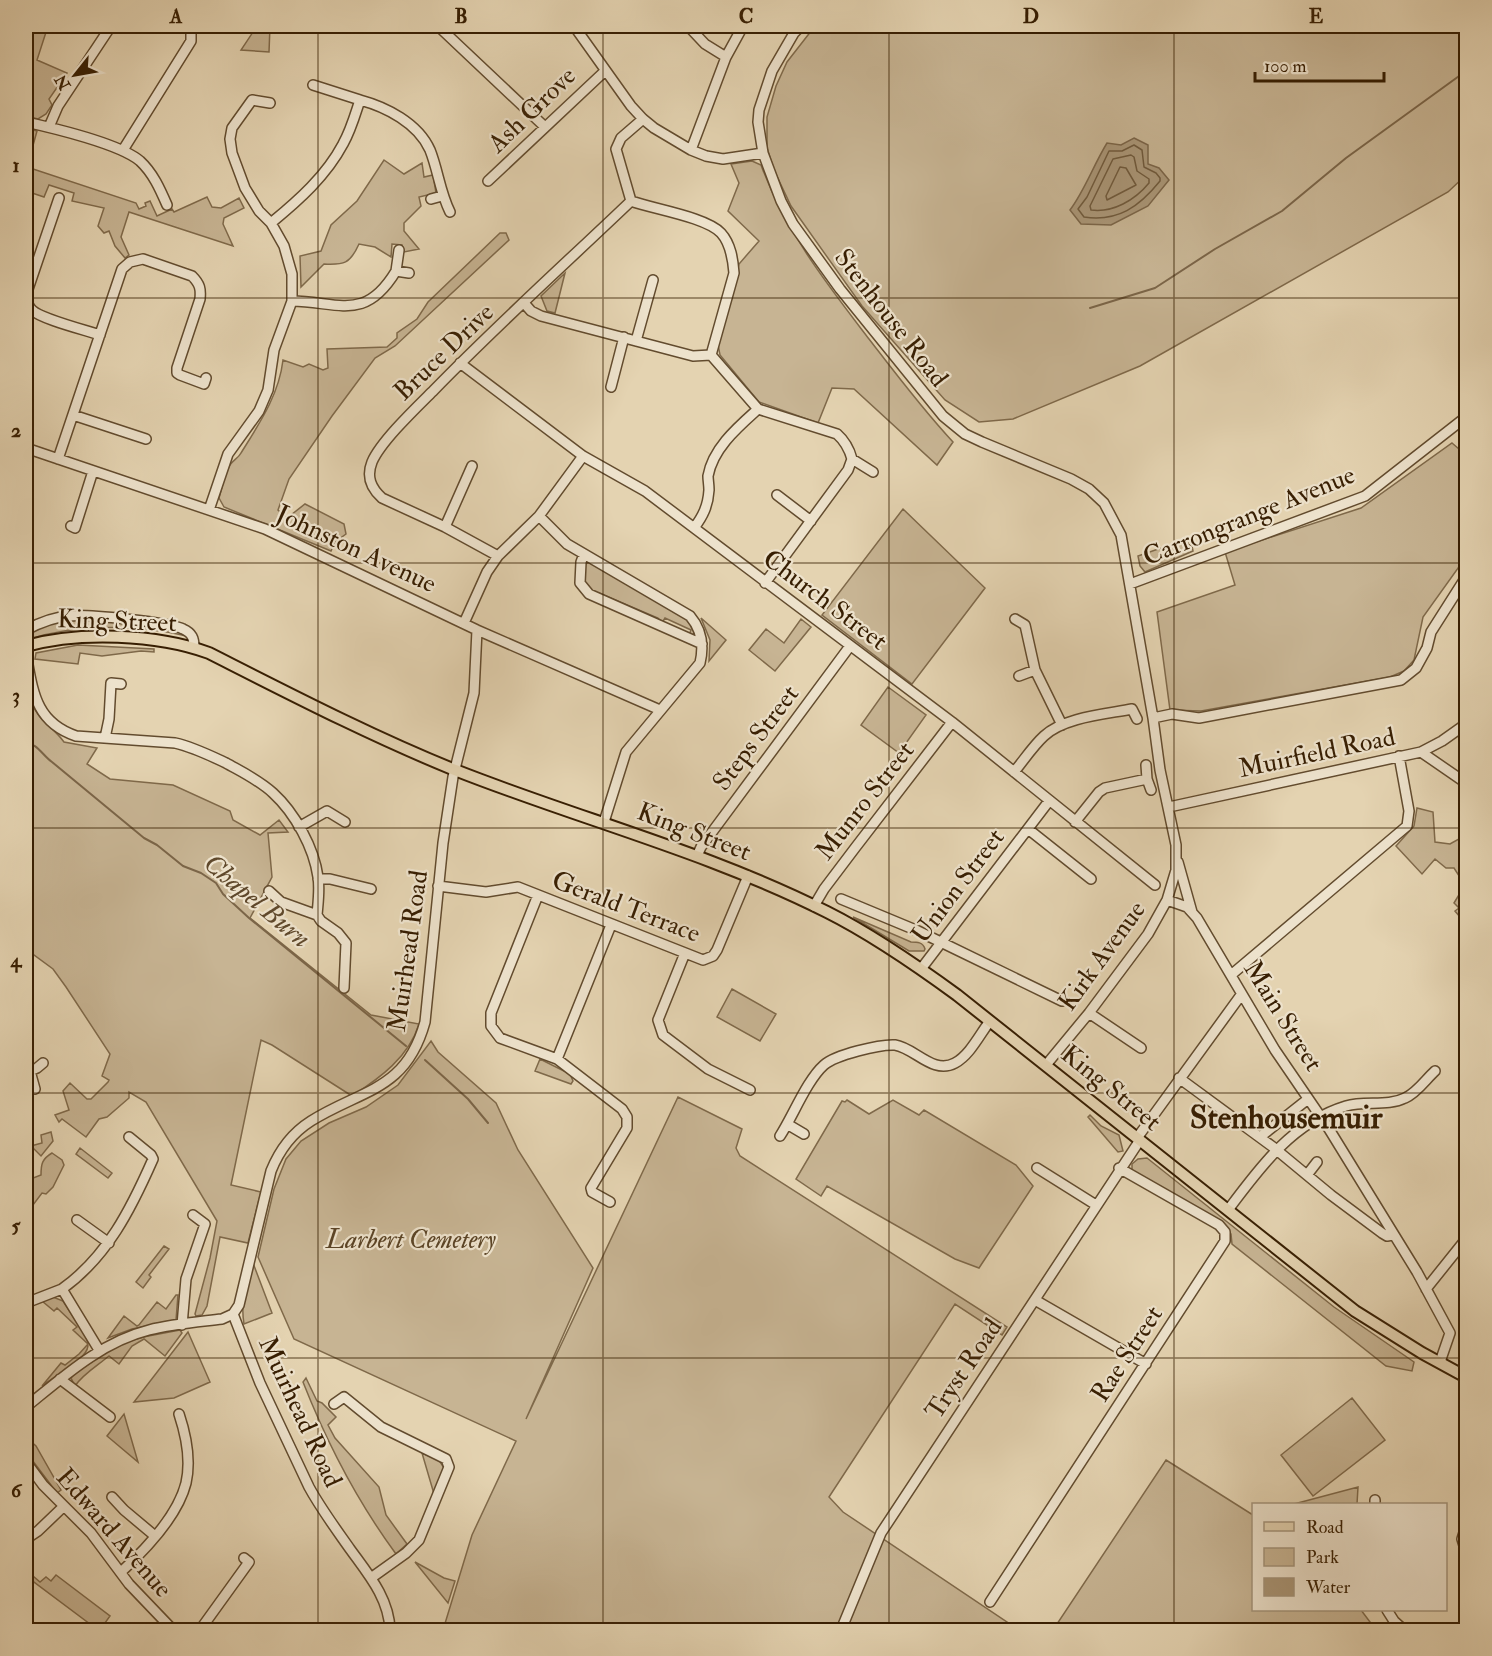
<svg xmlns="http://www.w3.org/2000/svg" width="1492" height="1656" viewBox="0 0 1492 1656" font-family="'IM FELL Double Pica',serif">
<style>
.green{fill:#c7b493;stroke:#7f694a;stroke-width:1.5}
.water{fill:#a99576;stroke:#7b6548;stroke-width:1.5}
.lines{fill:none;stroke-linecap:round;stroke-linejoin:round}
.shore{stroke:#705a3c;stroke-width:1.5}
.stream{stroke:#7b6548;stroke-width:2}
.minor-casing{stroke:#624b2e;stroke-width:12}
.major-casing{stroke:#371e02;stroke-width:14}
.minor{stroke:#ede2cc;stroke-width:9}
.major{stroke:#e4d3b1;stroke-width:10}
.grid{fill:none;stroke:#371e02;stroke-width:1.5;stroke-opacity:0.55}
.labels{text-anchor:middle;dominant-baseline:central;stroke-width:4.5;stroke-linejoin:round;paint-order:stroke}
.street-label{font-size:26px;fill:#371e02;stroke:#ede2cc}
.park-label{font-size:26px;font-style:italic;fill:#5b4426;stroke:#ede2cc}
.water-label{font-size:27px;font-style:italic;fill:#5f482b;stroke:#ede2cc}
.district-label{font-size:32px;font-weight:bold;fill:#371e02;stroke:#ede2cc}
.neatline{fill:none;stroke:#371e02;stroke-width:2}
.grid-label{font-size:20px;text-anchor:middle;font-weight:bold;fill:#371e02}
</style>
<rect width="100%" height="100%" fill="#e4d3b1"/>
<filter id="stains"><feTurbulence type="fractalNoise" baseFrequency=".00333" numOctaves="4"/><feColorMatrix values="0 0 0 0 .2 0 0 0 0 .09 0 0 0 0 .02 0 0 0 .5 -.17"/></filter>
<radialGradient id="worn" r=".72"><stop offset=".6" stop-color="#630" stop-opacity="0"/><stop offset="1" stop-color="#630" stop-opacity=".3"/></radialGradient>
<path class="green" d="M26 26H48L37 60 67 73 49 99 52 105 46 114 38 119 26 116Z
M257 26H270L269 52 241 50Z
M815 26H1466V175L1448 192 1140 366 1013 419 979 422 945 400 862 306 791 206 774 170 767 148V117L776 86 787 62Z
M26 128 37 131 27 167 136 203 139 209 146 206 145 203 150 201 157 216 172 209 174 212 207 197 212 207 221 208 239 198 244 208 224 218 223 224 233 246 129 212 121 237 129 255 125 258 115 246 109 231 104 233 98 226 104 208 72 201 74 193 49 185 44 197 26 191Z
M384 160 404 174 422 163 424 177 433 175 436 193 419 197 421 206 404 223V231L419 249 404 252 402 245 392 244 391 257 375 247 359 244C350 264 344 265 324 264L301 287 300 256 321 251 331 225 357 201Z
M752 161 761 165C785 231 827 284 869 339 896 374 923 410 953 442L937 465 854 389 832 388 818 423 759 402 720 355 718 345 739 264 759 241 728 211 739 183 731 164Z
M500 233H506L509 240 395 346 375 358 332 416 289 479 278 510 287 518 305 504 344 524 346 534 335 542 331 551 224 507 219 498C222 488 224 476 229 467 231 461 238 459 241 453 259 424 279 395 283 360L303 367 309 364 323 370 328 368 327 349 387 347 397 338V333L417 319 428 302Z
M565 273 555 313 547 311 541 296Z
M1452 443 1466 455V557L1423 617 1414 660 1404 671 1390 677 1201 711 1170 710 1157 612 1235 585 1225 552 1361 508Z
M903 509 985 588 912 684 822 615Z
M1187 539 1188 544 1192 546 1193 551 1145 572 1140 566 1138 556Z
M589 562 691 621 697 637 689 635 691 630 665 618 662 623 658 618 599 593 594 594 584 582V565Z
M71 617 167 627 179 630 187 636C137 624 74 624 26 640V633L42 625Z
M701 618 726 640 709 661 710 640Z
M801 619 811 627 775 671 749 650 766 629 784 643Z
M78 645 154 649V652L141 651 102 656 80 653 78 664 35 659 36 653Z
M26 684 28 701C34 706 35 711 40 717 48 726 57 732 64 742L97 748 87 764 110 779 173 785 230 811 233 820 260 835 279 820 288 832 268 833 272 877 250 918 371 1015 419 1024C409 1057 380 1078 352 1096L272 1045 261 1040 231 1185 261 1192 248 1243 220 1237 207 1306 202 1315 196 1316 195 1314 210 1258 217 1221 146 1102 129 1092V1098L107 1117 99 1119 86 1137 62 1119 59 1122 55 1115 69 1110 63 1091 70 1083 87 1099H91L108 1082 109 1080 102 1076 110 1054 66 987 53 969 26 949Z
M888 687 926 715 899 753 861 725Z
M1417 808 1433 812 1435 842 1450 844 1466 835V924L1455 911 1459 908 1454 903 1465 885 1454 868H1446L1435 859 1422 874 1396 846 1414 826Z
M853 917 911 942C917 942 923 942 925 949L924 951H909Z
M732 989 776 1014 760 1041 717 1017Z
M431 1041 438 1052 496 1103 518 1150 593 1268 526 1419 678 1097 742 1129 736 1148 740 1156 1007 1327 1002 1335 955 1304 829 1497 843 1512 1019 1630H443L472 1535 516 1441 294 1339 258 1257 274 1189 286 1159 301 1141 329 1123 366 1107 398 1085Z
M540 1059 570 1074 573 1081 571 1084 535 1071Z
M847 1100 869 1114 893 1100 919 1115 924 1110 1016 1165 1033 1186 979 1268 955 1259 827 1186 821 1196 796 1179 842 1101 845 1102Z
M1090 1115 1101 1126 1119 1135 1123 1151 1118 1152 1088 1117Z
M51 1132 53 1141 41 1156 31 1146 42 1143 41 1135Z
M80 1148 112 1173 108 1178 76 1154Z
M52 1153 62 1160 64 1165 53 1187 46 1194 42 1193 33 1205 26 1199 33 1178 41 1175C41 1164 42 1159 52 1153Z
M1147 1158 1334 1307 1414 1362 1412 1371 1386 1366 1232 1244 1231 1234 1223 1223 1132 1171V1164L1138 1159Z
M164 1246 169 1249 149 1275 151 1277 143 1288 136 1282Z
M253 1263 272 1313 244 1324C240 1302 247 1283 253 1263Z
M176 1295H178L176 1320 132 1329 108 1338 124 1316 137 1326 139 1325 157 1302 166 1309Z
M53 1297 63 1301 87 1338C88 1344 89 1348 85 1353 77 1364 54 1377 42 1386L61 1363 65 1365 79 1354 88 1344 73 1330 77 1327 57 1308 54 1311 42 1301Z
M180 1330 182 1333 165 1356 144 1339 132 1346 119 1364 109 1356C97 1366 83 1374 75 1386L71 1378 74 1374 117 1345 143 1337Z
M188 1332 210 1382 174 1398 134 1402Z
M306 1378 317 1401 322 1403 336 1417 328 1425 335 1438 379 1487 386 1515 407 1544 396 1554C357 1501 327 1443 303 1382Z
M1352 1398 1385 1440 1313 1496 1281 1455Z
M124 1414 138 1462 107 1436Z
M26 1437 36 1446 61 1490 57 1493 26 1452Z
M422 1453 439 1460 444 1468 434 1494Z
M1166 1460 1253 1515 1254 1610H1361L1376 1630H1053Z
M1358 1487 1357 1504H1294Z
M415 1562 444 1578 455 1581 448 1603Z
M26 1570 40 1582 46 1577 51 1581 56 1575 110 1616 100 1630H98L26 1576Z"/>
<path class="water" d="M1134 138 1148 145V164L1159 168 1169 180 1148 206 1111 225 1081 224 1070 210C1085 190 1093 166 1107 143L1121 145Z"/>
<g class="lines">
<path class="shore" d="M1134 145 1142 150 1144 167 1156 173 1160 178V181C1139 207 1118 222 1084 217L1078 209 1087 197 1109 151H1122Z
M1131 155 1134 157 1137 171 1149 179V183C1135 200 1113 213 1091 210L1090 206 1113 159Z
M1120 167 1126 168 1136 185 1107 200 1106 196Z"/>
<path class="stream" d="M1090 308 1155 288 1215 249 1282 211 1346 158 1466 71
M26 743C37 743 43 756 52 762L144 838 157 845 183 866 201 873 216 883 223 894 249 918 406 1046
M425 1060 468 1099 488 1123"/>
<defs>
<path id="minor" d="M438 26 545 127
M574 26 631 106 643 119 654 128 691 150 706 156 723 159 763 153
M688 26 705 44 726 57
M801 26 794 33 772 71 759 110 758 122 763 153 781 201 793 224 840 289 943 416 965 434 982 442 1071 479 1089 489 1104 503 1121 535 1153 718 1160 770 1176 845V870L1167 900 1148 934 1089 1013 1046 1065
M313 85 360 100
M643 119 621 138 616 149 631 201C653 209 706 217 721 233 731 244 733 260 734 273L711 355 758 409 837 434C845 441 849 448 852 459L873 472
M26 122C53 128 120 144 140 161 153 173 160 189 167 205
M49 127 58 106 111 26
M123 150 191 41V34
M691 150 726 57 743 26
M488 181 605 71
M59 198 27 292C26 299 27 305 32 310 41 319 85 330 100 335
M431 199 442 196
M271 223C299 200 326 176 343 144 351 130 355 115 360 100 386 107 418 123 430 150 438 170 440 192 450 212
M396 271 399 250
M292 301C340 302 365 322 396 271L409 273
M524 303 531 311 541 316 693 356 711 355
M636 341 653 280
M460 363 583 456 645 491 952 722 1155 885
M611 387 624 337
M73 415 146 439
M26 448 265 529 477 630 660 710
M58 459 122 269 130 262 143 259 192 276C200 284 201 289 200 299L177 368V373L180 375 204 384 206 378
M777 495 811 521
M209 510 228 454 259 411 268 390 274 350 292 301V274L284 246 271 223 259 211 245 188 232 153 230 139 232 128 252 100 270 103
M539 516 567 544 690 616C702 630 704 646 700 663L626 752 604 822
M71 526 75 528 93 471
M445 527 472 466
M694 528C703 516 708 506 709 490 709 485 708 480 708 476 713 448 738 427 758 409
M584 554 581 562 580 583 589 594 702 644
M498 556 445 527 382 498C371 488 366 477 372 462 381 441 417 407 434 390 497 325 565 264 631 201
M765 583 848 470 852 459
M1130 584 1365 496 1466 417
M1015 619 1025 625 1035 670 1062 725
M464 623 487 572 498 556 539 516 583 456
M26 630C39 623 54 617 69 616 85 614 171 622 183 629 192 633 194 638 194 647
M26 654C33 691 35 722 76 736L175 743C193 747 209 755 226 763 242 772 259 780 273 793 295 813 314 848 318 877 320 889 318 903 317 915
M1019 676 1035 670
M1153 718 1172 714 1199 718 1401 680 1416 668 1427 648 1431 632 1466 577
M105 738 109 719 111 683 121 684
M1421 752 1466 783
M1146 765 1147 779
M1014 772C1024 760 1033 746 1044 736 1064 717 1107 714 1132 709L1137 719
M1462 780 1464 774 1466 737
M1169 807 1421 752 1442 741 1466 724
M1075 822 1099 792 1105 788 1147 779 1151 790
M299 827 327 811 345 822
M1028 829 1091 879
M697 856 701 847 850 646
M1178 862 1192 912
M318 879H330L371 889
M438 886 486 892 518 887 703 960 713 956 717 950 748 876
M269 891 281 902 317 915 321 921 338 933 346 943 344 988
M538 895 491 1013V1026L500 1038 557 1059 622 1109 627 1117V1128L591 1188 592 1192 610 1202
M841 899 918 931 1062 1001
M1167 900 1187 907 1197 918 1275 1050 1329 1129 1417 1272 1450 1333 1440 1362
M814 906 824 889 855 848 952 722
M685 953 658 1020 663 1035 708 1069 750 1090
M921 969 1049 801
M1231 975 1407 826 1409 811 1399 756
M1089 1013 1141 1048
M557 1059 611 925
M30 1071 35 1089
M26 1073 37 1068 43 1063
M1179 1078 1273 1147 1331 1195 1382 1233 1387 1236 1393 1235
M787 1124 804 1134
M780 1136C793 1116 807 1080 824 1065 835 1055 880 1044 895 1045 915 1048 933 1075 955 1063 970 1055 980 1034 990 1021
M1260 1137 1308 1099
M1137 1138 1241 995
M1037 1168 1096 1205
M1307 1175 1317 1162
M1228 1210C1260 1167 1293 1122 1346 1106 1365 1100 1387 1107 1405 1098 1417 1093 1426 1079 1435 1071
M77 1220 109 1243
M1426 1289 1466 1239
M1035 1300 1146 1364
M26 1303 62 1289
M233 1314 260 1383 309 1487C321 1509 336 1529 350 1549 368 1574 389 1598 390 1630
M182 1325 186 1279 205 1224 193 1215
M99 1350 62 1289C107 1257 131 1209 153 1159L151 1155 129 1137
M60 1379 110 1417
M334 1404 344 1397 381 1427 446 1459 449 1467 419 1540 406 1553 371 1578
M26 1407C63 1377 101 1342 149 1330 173 1324 198 1322 222 1319L233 1314 239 1305 271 1171C279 1151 292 1133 311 1121 362 1089 406 1091 425 1022L443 843 453 777 474 693 477 630
M26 1462 43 1485 91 1533 129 1584 173 1630
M112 1497 124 1510 155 1536
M1375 1504V1500
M1466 1526 1462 1539 1466 1552
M26 1539 38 1531 63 1507
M121 1572C145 1550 178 1515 186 1483 191 1461 186 1435 179 1414
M990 1602 1225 1241V1232L1219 1225 1119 1168
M1387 1610 1394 1621 1404 1630
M200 1630 249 1562 244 1558
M841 1630 881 1533 1140 1140"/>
<path id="major" d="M26 646C79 631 157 634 209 653 290 694 371 736 455 770 579 819 708 852 827 912 873 935 916 965 957 995L1355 1311 1422 1353 1466 1377"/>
</defs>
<use href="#minor" class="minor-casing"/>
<use href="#major" class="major-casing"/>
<use href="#minor" class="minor"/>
<use href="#major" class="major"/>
</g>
<path class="grid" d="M318 26V1630M603 26V1630M889 26V1630M1174 26V1630M26 298H1466M26 563H1466M26 828H1466M26 1093H1466M26 1358H1466"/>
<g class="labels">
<g class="street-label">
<text transform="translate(532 110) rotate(-44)">Ash Grove</text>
<text transform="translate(891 318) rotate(52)">Stenhouse Road</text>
<text transform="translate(444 352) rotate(-44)">Bruce Drive</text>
<text transform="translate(1249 516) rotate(-22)">Carrongrange Avenue</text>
<text transform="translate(356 549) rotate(25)">Johnston Avenue</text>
<text transform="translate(825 600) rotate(37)">Church Street</text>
<text transform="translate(117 621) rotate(2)">King Street</text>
<text transform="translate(756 738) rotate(-53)">Steps Street</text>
<text transform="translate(1317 753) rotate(-12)">Muirfield Road</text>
<text transform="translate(865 801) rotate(-52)">Munro Street</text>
<text transform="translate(694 832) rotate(21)">King Street</text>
<text transform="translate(958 886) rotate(-53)">Union Street</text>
<text transform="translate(626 907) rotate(21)">Gerald Terrace</text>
<text transform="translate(408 951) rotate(-82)">Muirhead Road</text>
<text transform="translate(1102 956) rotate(-54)">Kirk Avenue</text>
<text transform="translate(1283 1016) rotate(58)">Main Street</text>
<text transform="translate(1111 1088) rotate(39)">King Street</text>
<text transform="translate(1127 1354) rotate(-57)">Rae Street</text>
<text transform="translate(964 1369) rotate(-56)">Tryst Road</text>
<text transform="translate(300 1412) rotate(65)">Muirhead Road</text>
<text transform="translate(114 1533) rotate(49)">Edward Avenue</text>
</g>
<g class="park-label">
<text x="411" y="1240">Larbert Cemetery</text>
</g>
<g class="water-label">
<text transform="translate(257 901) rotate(40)">Chapel Burn</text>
</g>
<g class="district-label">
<text x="1286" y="1118">Stenhousemuir</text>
</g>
</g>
<rect width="1492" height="1656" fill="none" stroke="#e4d3b1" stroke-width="66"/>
<rect x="1252" y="1503" width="195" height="108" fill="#ede2cc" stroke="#a4947b" stroke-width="1.5"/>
<rect x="1264" y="1522" width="30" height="9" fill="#e4d3b1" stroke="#a4947b" stroke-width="1.5"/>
<text x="1306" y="1533" font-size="18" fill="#371e02">Road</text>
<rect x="1264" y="1548" width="30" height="18" fill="#c7b493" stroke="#a4947b" stroke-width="1.5"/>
<text x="1306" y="1563" font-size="18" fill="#371e02">Park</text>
<rect x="1264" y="1578" width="30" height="18" fill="#a99576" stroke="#a4947b" stroke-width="1.5"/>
<text x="1306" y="1593" font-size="18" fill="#371e02">Water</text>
<g transform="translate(75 75) rotate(239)" stroke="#ede2cc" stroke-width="4.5" paint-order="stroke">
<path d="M0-4.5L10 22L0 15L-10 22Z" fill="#371e02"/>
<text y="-9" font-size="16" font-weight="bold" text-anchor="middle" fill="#371e02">N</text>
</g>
<path d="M1255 72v9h129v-9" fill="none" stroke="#371e02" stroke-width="3"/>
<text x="1264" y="72" font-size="18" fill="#371e02" stroke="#ede2cc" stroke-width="4.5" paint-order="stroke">100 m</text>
<rect x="33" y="33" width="1426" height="1590" class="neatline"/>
<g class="grid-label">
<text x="176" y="23">A</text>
<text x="461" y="23">B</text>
<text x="746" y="23">C</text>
<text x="1031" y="23">D</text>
<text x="1316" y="23">E</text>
<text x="16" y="172">1</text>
<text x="16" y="437">2</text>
<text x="16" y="702">3</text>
<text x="16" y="967">4</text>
<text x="16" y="1232">5</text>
<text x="16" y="1497">6</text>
</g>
<rect width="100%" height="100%" filter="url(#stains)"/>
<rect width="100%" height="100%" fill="url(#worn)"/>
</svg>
